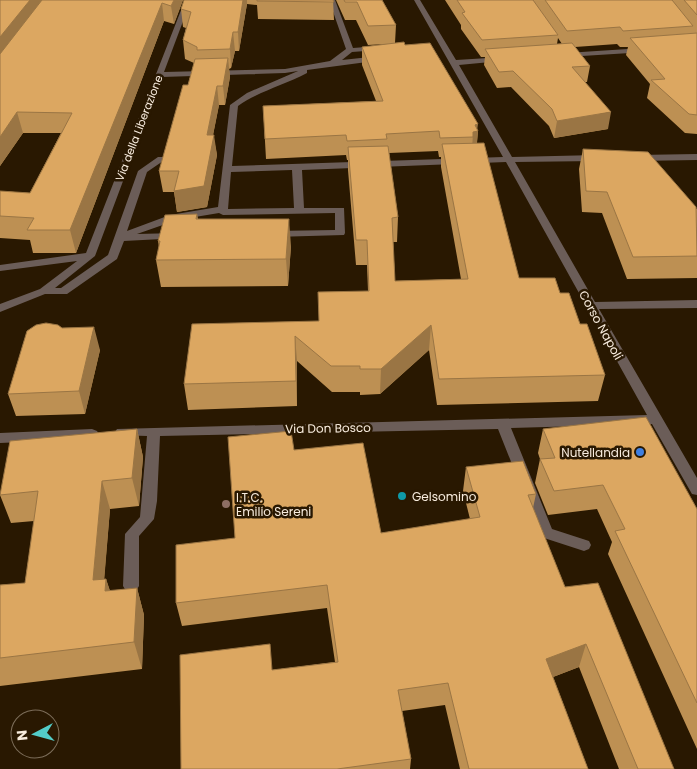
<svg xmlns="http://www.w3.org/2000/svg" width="697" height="769" viewBox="0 0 697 769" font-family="Poppins,sans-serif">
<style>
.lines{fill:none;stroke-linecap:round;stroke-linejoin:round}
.minor{fill:#6b5d58;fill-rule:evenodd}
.wall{fill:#bd9053;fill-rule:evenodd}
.shaded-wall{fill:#9a7544}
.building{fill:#dca761;stroke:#9a7544}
.shop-dot{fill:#3f7fe0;stroke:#291801;stroke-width:2}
.culture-dot{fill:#0f9aa8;stroke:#291801;stroke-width:2}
.education-dot{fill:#8d6e63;stroke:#291801;stroke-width:2}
.labels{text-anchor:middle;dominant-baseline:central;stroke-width:5;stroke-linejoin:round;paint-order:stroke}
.far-street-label{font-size:11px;fill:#f8ecde;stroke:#291801}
.street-label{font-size:12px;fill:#f8ecde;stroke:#291801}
.poi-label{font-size:12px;fill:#f8ecde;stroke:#291801;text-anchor:start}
</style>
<rect width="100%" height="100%" fill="#291801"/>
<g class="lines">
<path class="minor" d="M185 0H191L164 72 285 69 330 61 346 49 329 0H335L353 48 379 46 383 48 379 50 352 52 342 60 379 56 383 58 382 60 307 70V73C285 85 259 91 238 106L232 166 503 157 414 0H420L456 60 504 57V61H501L459 65 512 157 597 155 602 158 597 161 515 162 595 302 697 300V308L599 309 697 478V495L692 494 652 424 511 428 552 529 589 541 591 545 589 549 584 551 541 537 498 429 160 436 157 501 154 519 139 536V586L136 591 131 592 126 591 123 586 125 534 140 517 147 436 117 435 115 432 117 429 647 415 506 162 302 170 304 208H344L345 233 344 235 274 237 269 234 274 231 335 230V213L223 215 219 213 177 220 137 234 177 233 182 236 181 238 124 241 117 259 67 294H45L0 312V304L40 289 77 261 0 271V265L86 253ZM298 71 247 93 230 105 218 207 170 215 127 231 147 172 166 159 164 157H158L138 171 108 255 61 288H55L95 256 162 77 285 73ZM292 170 294 208 228 209 231 172Z
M643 48 647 50 646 52 566 57 562 55 566 53Z
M697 154V160L637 161 632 158 637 155Z
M92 429 97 431 99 434 97 437 92 439 0 443V433Z"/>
</g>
<path class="wall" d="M0 0H183L174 24 164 21 76 253H33L30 240 0 238V191L30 193 61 133H23L0 166Z
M184 0H333L334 20 258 19 257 5 247 4 239 51H235L231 68 229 69 230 77 225 105H219L213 135 217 155 207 207 177 212 174 192H163L159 171 188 85 194 63 185 59 183 40 186 28 183 27 181 9Z
M336 0H382L396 25 395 43 405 45 477 129 478 131 477 143 519 278 560 293 580 324 605 375 598 401 437 405 429 350 380 394 360 395V392H332L297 361V406L188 410 184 384 319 321 368 291 367 265H356L348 170V160H347L346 155 266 159 263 106 376 101 362 65V47L387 44 368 45 356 20H345ZM438 151 439 157H441V167L461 279 395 281 393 242H397L398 217 389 153Z
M445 0H697V134L685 133 647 98 650 84 626 55 628 47H620L617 44 575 47 590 66 587 82H585L608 129 554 138 549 126 511 87 497 88 484 65 485 57H481L461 29V25ZM558 38 562 44H557Z
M583 149 697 209V278L627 279 602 213 582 212 579 169Z
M197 214 198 219 291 246 288 286 161 287 156 260 159 247 158 241Z
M62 328 100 350 85 414 16 416 8 394Z
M137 429 143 457 139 506 110 509 104 579H106L110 591 137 588 144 615 142 669 0 686V585L25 583 34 521 11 523 0 495Z
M543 429 697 509V749L608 554 612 542 597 509 548 515 535 483 540 459 538 453Z
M294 450 381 533 470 519 463 491 466 467 536 494 533 508 565 587 674 769H619L579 667 553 677 588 769H460L445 705 402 711 411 759 410 769H181L273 670 335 662 327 608 182 626 176 603 235 538Z"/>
<path class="shaded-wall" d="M30 0H48L0 63V37Z
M174 0H183L174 24 171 6Z
M243 0H247V4L239 51 238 32Z
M162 3 164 21 76 253 70 230Z
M233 32 235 51 231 68 230 49Z
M228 58 230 77 225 105 223 86Z
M217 86 219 105 209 155 207 135Z
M17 112 23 133 0 166V137Z
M611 112 608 129 554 138 557 121Z
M478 124 477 131H478L476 151H472L473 132 475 125Z
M214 135 217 155 207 207 177 212 174 191Z
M289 219 291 246 288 286 286 259Z
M431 325 429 350 380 394 381 369Z
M94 327 100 350 85 414 79 391Z
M295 336 297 361V406L296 381Z
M137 429 143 457 139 506 132 478Z
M102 481 110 509 102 607 93 580Z
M106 579 115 606 105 591Z
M137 588 144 615 142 669 134 642Z
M586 644 579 667 540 682 546 659Z"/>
<path class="building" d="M0 0H30L0 37Z
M42 0H174L171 6 162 3 70 230H27L34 218 0 216V191L30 193 72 113 17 112 0 137V54Z
M184 0H243L238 32H233L230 49 197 50V47L183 40 191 12 181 9Z
M257 0H333L334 2 257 1Z
M344 0H382L396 25 368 26 357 2H345Z
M457 0H533L558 35 482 40 462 13 465 12Z
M545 0H672L693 26 623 31 620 27 567 31Z
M684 0H697V15Z
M697 33V115L689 114 651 80 665 79 630 38Z
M404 42 405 45 430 43 478 124 475 125 478 131 473 132V137L440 138 439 131 386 134 387 139 347 141 346 135 265 139 263 106 383 101 362 47Z
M572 43 590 66 572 67 611 112 557 121 552 109 513 71 499 72 485 49Z
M228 58 223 86H217L207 135H214L204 186 174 191 179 171H159L183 85H188L195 59Z
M484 143 519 278H555L560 293H569L580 324H587L605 375 439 379 431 325 381 369H360V366H331L295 336 296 381 184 384 192 324 319 321 318 292 369 291 367 240H356L348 147 388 146 398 217 392 218 395 281 468 279 442 144Z
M583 149 648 152 696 207 697 256 633 257 607 192 586 191Z
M197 214 196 219H289L286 259 156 260 160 241H158L165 215Z
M46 323 58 325 62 328 94 327 79 391 8 394 27 331 36 325Z
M646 417 697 509V703L615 531 625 529 603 485 554 491 540 459 555 458 543 429Z
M137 429 132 478 102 481 93 580 106 579 105 591 137 588 134 642 0 658V585L25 583 38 491 0 495 10 441Z
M291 431 294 450 363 443 381 533 480 517 466 467 523 461 536 494 528 495 565 587 598 583 674 769H638L586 644 546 659 588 769H469L448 683 398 690 411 759 337 769H181L180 655 270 644 272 670 338 662 327 585 176 603V545L235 538 228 437Z"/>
<circle class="shop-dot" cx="640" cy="452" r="5"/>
<circle class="culture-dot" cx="402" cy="496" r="5"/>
<circle class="education-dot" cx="226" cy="504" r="5"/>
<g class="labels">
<g class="far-street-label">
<text transform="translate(139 128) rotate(-69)">Via della Liberazione</text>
</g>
<g class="street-label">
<text transform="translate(601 325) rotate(61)">Corso Napoli</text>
<text transform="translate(328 428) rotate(-1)">Via Don Bosco</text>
</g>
<g class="poi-label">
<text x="630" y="452" text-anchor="end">Nutellandia</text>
<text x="412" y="496">Gelsomino</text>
<text x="236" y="497">I.T.C.<tspan x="236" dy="14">Emilio Sereni</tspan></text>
</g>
</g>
<g transform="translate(35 734) rotate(264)"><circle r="24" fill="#291801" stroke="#7c6d59"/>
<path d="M0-4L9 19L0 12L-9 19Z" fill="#53cdc9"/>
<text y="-8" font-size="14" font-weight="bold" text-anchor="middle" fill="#f8ecde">N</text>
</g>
</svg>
